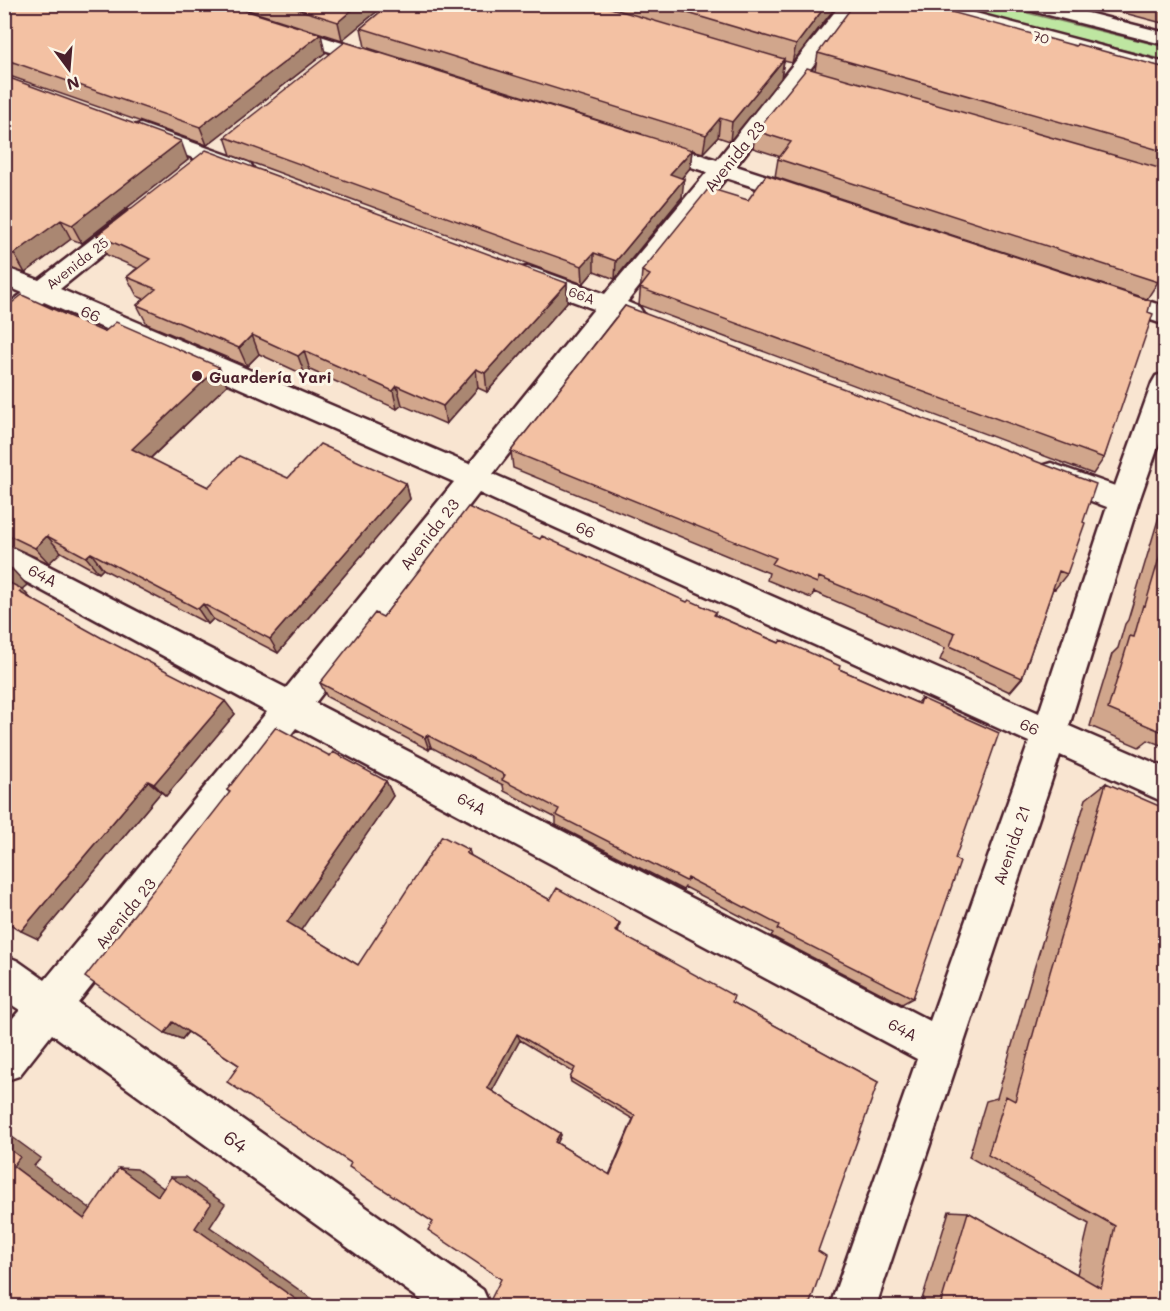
<svg xmlns="http://www.w3.org/2000/svg" width="1170" height="1311" viewBox="0 0 1170 1311" font-family="Mali,sans-serif">
<style>
.green{fill:#bee6a1;stroke:#848266;stroke-width:1.5}
.lines{fill:none;stroke-linecap:round;stroke-linejoin:round}
.minor-casing{stroke:#4a1f2b;stroke-width:5}
.secondary-casing{stroke:#4a1f2b;stroke-width:5}
.minor{fill:#fcf5e5;fill-rule:evenodd}
.secondary{fill:#fcf5e5;fill-rule:evenodd}
.wall{fill:#d1a68c;stroke:#4a1f2b;stroke-width:1.5;fill-rule:evenodd}
.shaded-wall{fill:#aa8772;stroke:#4a1f2b;stroke-width:1.5}
.building{fill:#f3c1a3;stroke:#4a1f2b;stroke-width:1.5;fill-rule:evenodd}
.poi-dot{fill:#4a1f2b;stroke:#fcf5e5;stroke-width:2}
.labels{text-anchor:middle;dominant-baseline:central;stroke-width:6;stroke-linejoin:round;paint-order:stroke}
.far-street-label{font-size:14px;fill:#4a1f2b;stroke:#fcf5e5}
.street-label{font-size:16px;fill:#4a1f2b;stroke:#fcf5e5}
.poi-label{font-size:16px;font-weight:bold;fill:#4a1f2b;stroke:#fcf5e5;text-anchor:start}
.near-street-label{font-size:20px;fill:#4a1f2b;stroke:#fcf5e5}
</style>
<rect width="100%" height="100%" fill="#f9e5d1"/>
<filter id="ink" filterUnits="userSpaceOnUse"><feTurbulence type="fractalNoise" baseFrequency=".0167" numOctaves="2"/><feDisplacementMap in="SourceGraphic" scale="12" xChannelSelector="R" yChannelSelector="G"/><feConvolveMatrix kernelMatrix="1 2 1 2 8 2 1 2 1" color-interpolation-filters="sRGB"/></filter>
<g filter="url(#ink)">
<path class="green" d="M941 5H995L1165 47V60Z"/>
<g class="lines">
<defs>
<path id="minor" d="M189 4H220L386 57 389 61 386 65 379 67 372 65 191 8Z
M841 4H860L736 166 813 191 817 196 813 201 805 203 797 201 726 178 627 302 639 307 643 313 639 319 630 322 615 317 493 474 1039 713 1107 507 1041 482 1036 474 1041 466 1051 463 1115 486 1152 383 1156 376 1166 373V424L1139 501 1069 726 1166 768V803L1060 755 876 1306H830L917 1059 296 728 78 1003 483 1290 490 1306H429L52 1034 19 1076 4 1081V1028L20 1010 4 1000V955L18 961 45 980 267 712 4 570V543L286 688 454 482 44 302 13 327 4 330V307L23 293 4 285V267L39 280 128 211 136 209 144 211 148 216 144 221 60 289 469 464 594 309 518 281 514 275 518 269 527 267 536 269 605 294 707 172 641 151 638 146 641 141 649 139 657 141 717 160ZM479 493 1029 742 930 1021 315 703Z
M141 124 250 163 253 168 250 173 242 175 234 173 133 136 130 131 133 126Z
M1105 287 1166 307V325L1096 302 1092 296 1096 290Z"/>
<path id="secondary" d="M907 4H941L1166 63V75L909 8Z
M1019 4H1053L1166 33V45L1021 8Z"/>
</defs>
<use href="#minor" class="minor-casing"/>
<use href="#secondary" class="secondary-casing"/>
<use href="#minor" class="minor"/>
<use href="#secondary" class="secondary"/>
</g>
<path class="wall" d="M4 4 325 53 207 145 4 74Z
M229 4H386L342 40Z
M390 4H838L792 63 784 61 781 78 730 141 718 137 703 153 692 150 690 168 682 178V197L615 279 594 271 583 284 231 155 225 137 642 134 365 47 361 28Z
M1090 4H1166V24Z
M1076 46 1166 68V260L1158 282 1147 299 775 177 778 159 781 157 753 148 756 131 815 70 818 53Z
M4 76 188 160 82 243 71 239 25 273 4 266Z
M748 200 1148 312 1104 458 1093 474 639 305 642 271Z
M97 235 567 283V302L487 392 478 388 446 424 402 405 397 409 310 370 305 375 259 354 247 366 147 324 137 305 144 299 137 296 127 277 137 268 107 255Z
M625 306 1067 574 1055 589 1053 588 1022 678 1010 692 940 660 945 648 814 592 811 598 767 580 769 573 513 468 511 451Z
M4 309 104 332 227 385 150 459 208 487 288 478 406 483 410 499 278 653 213 619 208 624 103 569 99 573 61 552 49 563 4 543Z
M1166 493V747L1148 740 1139 747 1090 726 1112 654 1118 648 1125 624 1128 620Z
M4 565 27 585 22 589 31 599 235 714 166 796 161 792 38 939Z
M715 615 917 703 921 698 955 859 913 998 902 1004 771 936 773 933 685 887 683 890 556 825V818L504 791 503 785 431 747 429 750 327 697 320 683 383 617Z
M330 756 386 781 393 796 300 930 358 965 469 850 471 856 550 900 618 933 732 1002 878 1082 501 1279 433 1222 351 1163 239 1065 188 1032 182 1039 165 1033 230 793 227 790ZM520 1040 573 1072 570 1078 571 1082 633 1119 609 1175 557 1143 561 1135 560 1133 492 1091Z
M1106 783 1166 1306H920L949 1211 968 1212 1077 1274 1089 1224 969 1157 986 1101 997 1098 1030 982 1086 799Z
M908 1302 920 1306H907Z"/>
<path class="shaded-wall" d="M359 4H386L342 40 338 22Z
M827 4H838L792 63 796 45Z
M321 34 325 53 207 145 200 127Z
M784 59 781 78 730 141 732 122Z
M720 118 718 137 703 153 706 135Z
M181 141 188 160 82 243 72 225Z
M692 150 690 168 669 193 670 174Z
M684 179 682 197 615 279 616 261Z
M61 220 71 239 25 273 14 254Z
M594 253V271L583 284 582 266Z
M567 283V302L487 392 485 373Z
M252 335 259 354 247 366 239 348Z
M304 351 310 370 305 375 298 356Z
M219 367 227 385 142 466 132 449Z
M476 369 478 388 446 424 443 406Z
M397 386 402 405 397 409 393 391Z
M406 483 410 499 278 653 270 639Z
M47 536 61 552 49 563 35 548Z
M91 553 103 569 99 573 86 557Z
M12 569 27 585 22 589 36 604 4 581V577Z
M203 604 213 619 208 624 198 609Z
M225 701 235 714 166 796 154 784Z
M427 735 431 747 429 750 425 738Z
M148 781 161 792 38 939 21 931Z
M386 781 393 796 299 933 287 922Z
M620 923 618 933 615 931Z
M173 1022 190 1029 182 1039 165 1033Z
M517 1034 520 1040 491 1093 487 1088Z
M4 1131 41 1158 34 1166 103 1218 84 1219 13 1166 4 1145Z
M560 1133 561 1135 557 1144 555 1142Z
M119 1168 137 1169 174 1196H158Z
M171 1177H186L225 1204 210 1227 312 1299 307 1306H299L195 1228Z"/>
<path class="building" d="M4 4H225L321 34 200 127 4 59Z
M282 4H359L338 22Z
M390 4H597L784 59 732 122 720 118 706 135 361 28Z
M657 4H827L796 45Z
M854 4H922L1076 46 1077 44 1166 68V152L818 53Z
M345 42 692 150 670 174 684 179 616 261 594 253 582 266 225 137Z
M807 68 1166 170V260L1158 282 778 159 791 142 756 131Z
M4 76 181 141 72 225 61 220 14 254 4 251Z
M206 150 567 283 485 373 476 369 443 406 397 386 393 391 304 351 298 356 252 335 239 348 137 305 156 289 127 277 150 259 97 235Z
M766 175 1151 301 1148 312 1153 314 1104 458 640 288 650 275 642 271 709 188 748 200Z
M22 295 104 332 116 322 219 367 132 449 208 487 239 456 288 478 320 444 406 483 270 639 203 604 198 609 91 553 86 557 47 536 35 548 4 533V309Z
M625 306 1096 484 1083 522 1085 523 1067 574 1059 571 1022 678 950 646 955 633 819 577 817 583 772 564 776 558 511 451Z
M468 507 540 539 542 536 687 602 689 600 716 612 714 615 779 643 781 640 840 666 839 669 919 704 921 698 999 733 955 859 960 862 913 998 777 929 779 925 688 878 686 881 556 815 559 809 502 780 505 775 427 735 425 738 320 683 375 613 383 617Z
M1166 535V723L1162 721 1160 731 1108 709 1130 636 1134 637 1143 605 1145 606Z
M4 565 12 569 4 577Z
M4 580 22 589 19 592 102 638 225 701 154 784 148 781 21 931 4 920Z
M276 727 330 756 333 752 386 781 287 922 358 965 442 836 469 850 466 853 550 900 557 888 620 923 615 931 734 996 732 1002 878 1082 818 1251 826 1256 809 1306H498L490 1301 501 1279 428 1230 433 1222 349 1167 351 1163 227 1082 239 1065 173 1022 165 1033 85 977 230 792 227 790ZM517 1034 575 1068 570 1078 635 1116 610 1175 555 1142 560 1133 487 1088Z
M1106 783 1166 809V1306H940L968 1212 1101 1288 1115 1226 988 1155 1006 1096 1015 1101 1050 972Z
M4 1145 20 1157 13 1166 84 1219 119 1168 158 1196 171 1177 211 1204 195 1228 301 1303 299 1306H4Z"/>
</g>
<circle class="poi-dot" cx="197" cy="376" r="6"/>
<g class="labels">
<g class="far-street-label">
<text transform="translate(1041 37) rotate(14)">70</text>
<text transform="translate(77 263) rotate(-38)">Avenida 25</text>
<text transform="translate(582 295) rotate(20)">66A</text>
</g>
<g class="street-label">
<text transform="translate(734 156) rotate(-51)">Avenida 23</text>
<text transform="translate(91 313) rotate(23)">66</text>
<text transform="translate(586 529) rotate(24)">66</text>
<text transform="translate(429 534) rotate(-52)">Avenida 23</text>
<text transform="translate(43 575) rotate(28)">64A</text>
<text transform="translate(1030 726) rotate(24)">66</text>
<text transform="translate(472 803) rotate(28)">64A</text>
<text transform="translate(1011 845) rotate(-71)">Avenida 21</text>
<text transform="translate(125 913) rotate(-51)">Avenida 23</text>
<text transform="translate(903 1029) rotate(28)">64A</text>
</g>
<g class="poi-label">
<text x="209" y="376">Guardería Yari</text>
</g>
<g class="near-street-label">
<text transform="translate(236 1141) rotate(36)">64</text>
</g>
</g>
<rect width="1170" height="1311" fill="none" stroke="#fcf5e5" stroke-width="24"/>
<rect x="12" y="12" width="1146" height="1287" fill="none" stroke="#4a1f2b" stroke-width="2" filter="url(#ink)"/>
<g transform="translate(69 69) rotate(164)" stroke="#fcf5e5" stroke-width="4.5" paint-order="stroke">
<path d="M0-4.5L10 22L0 15L-10 22Z" fill="#4a1f2b"/>
<text y="-9" font-size="16" font-weight="bold" text-anchor="middle" fill="#4a1f2b">N</text>
</g>
</svg>
